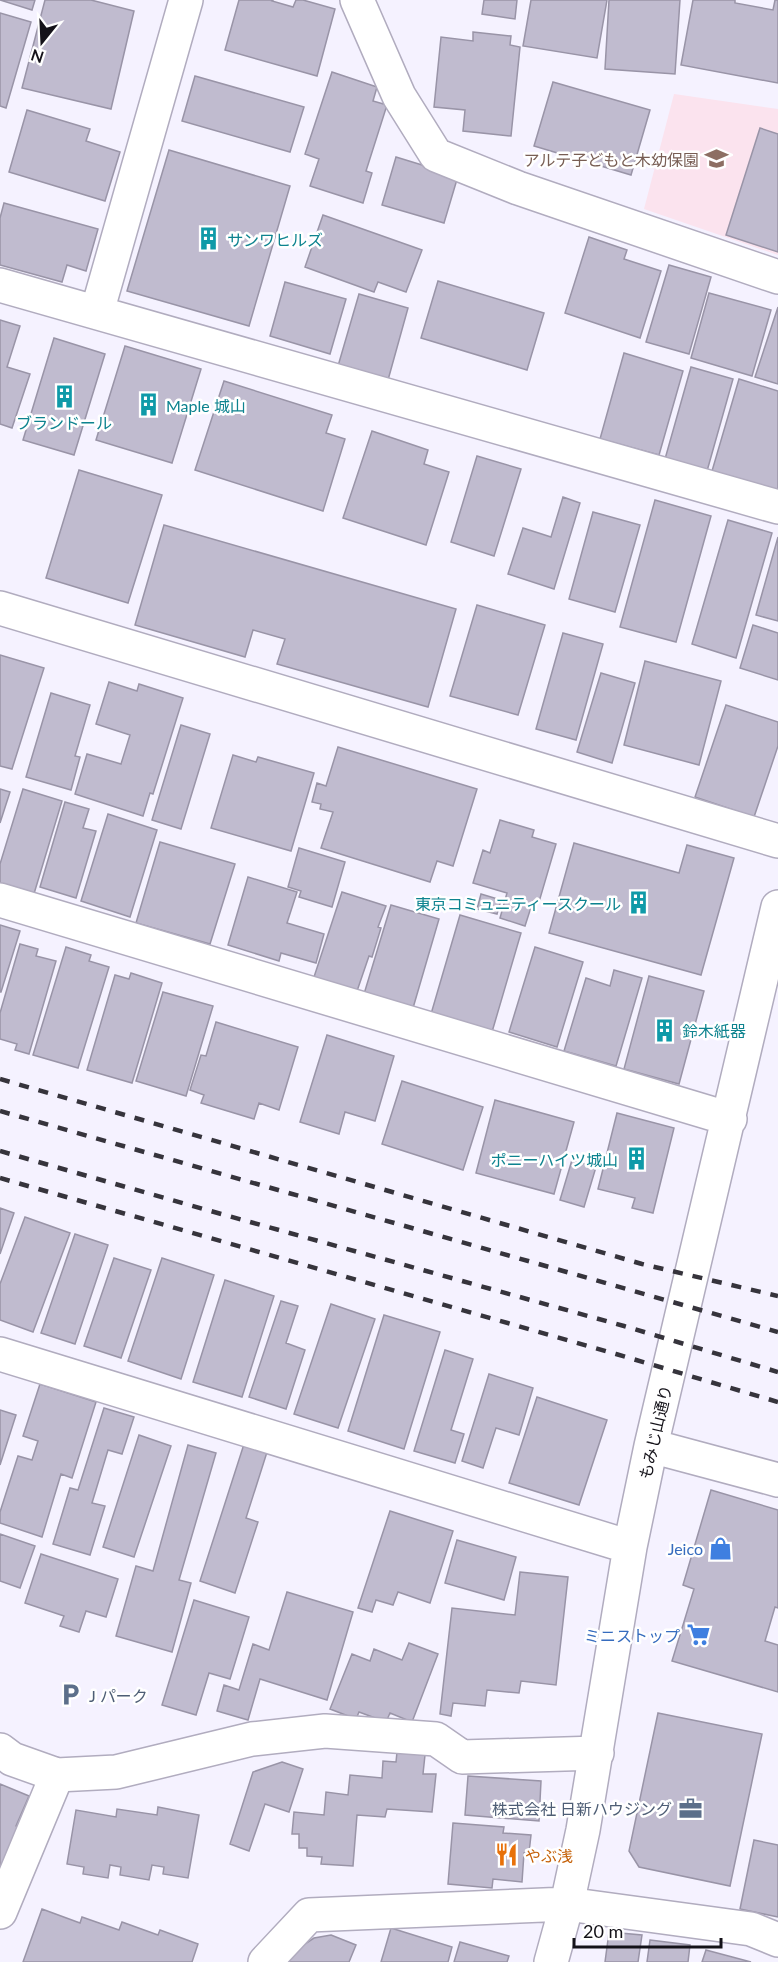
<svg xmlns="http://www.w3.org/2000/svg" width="778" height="1962" viewBox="0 0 778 1962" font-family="Lato,'Noto Sans JP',sans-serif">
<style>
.education{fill:#fbe3ee}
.building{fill:#c0bbcf;stroke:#9994a7;stroke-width:1.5}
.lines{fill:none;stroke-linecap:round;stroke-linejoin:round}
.minor-casing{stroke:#b1acbf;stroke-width:36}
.minor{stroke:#fff;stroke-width:33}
.rail{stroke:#36343c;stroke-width:4.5;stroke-dasharray:10 10;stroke-linecap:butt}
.labels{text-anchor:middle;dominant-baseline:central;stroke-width:5;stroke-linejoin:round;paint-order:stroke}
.education-label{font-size:16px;fill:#785e54;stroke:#fff;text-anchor:end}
.culture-label{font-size:16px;fill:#0d838f;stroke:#fff;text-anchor:start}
.street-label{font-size:16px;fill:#141219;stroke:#fff}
.shop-label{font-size:16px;fill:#366cbe;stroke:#fff;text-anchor:end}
.service-label{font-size:16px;fill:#4e5e75;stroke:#fff;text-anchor:start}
.food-label{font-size:16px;fill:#c56008;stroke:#fff;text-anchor:start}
</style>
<rect width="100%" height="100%" fill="#f5f2ff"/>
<path class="education" d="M674 94 778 109V255L644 209Z"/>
<path class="building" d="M0 0H35L32 10Z
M45 0H91L134 11 111 109 22 88Z
M239 0H273L272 1 293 7 296 0H303L335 9 317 76 225 50Z
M484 0H517L515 19 482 14Z
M531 0H607L597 58 523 46Z
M609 0H680L675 74 605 69Z
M693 0H735V3L773 10 775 0H778V83L681 65Z
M0 13 31 22 6 108 0 106Z
M473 32 511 36 510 45 520 47 511 136 463 131 465 110 434 107 441 37 473 41Z
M332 72 377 87 373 101 387 105 366 171 372 173 363 203 310 186 319 159 305 154Z
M195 76 304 107 290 152 182 121Z
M553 82 650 110 631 175 534 146Z
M27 110 90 129 86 141 120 152 105 201 9 172Z
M760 128 778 134V252L726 235Z
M169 150 290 186 249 326 127 291Z
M396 157 458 176 444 223 382 205Z
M4 203 98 229 86 271 67 265 62 282 0 265V218Z
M323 215 422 250 406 292 378 282 374 292 305 267Z
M589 237 627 250 624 259 661 271 640 338 565 313Z
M669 265 711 277 689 354 646 342Z
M438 281 544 313 527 370 421 338Z
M285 282 346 299 330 354 270 336Z
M709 293 771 310 752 376 691 358Z
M359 294 408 308 388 380 338 366Z
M778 307V384L755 377Z
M0 320 20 326 7 367 30 374 12 428 0 424Z
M54 338 105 354 74 455 23 440Z
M125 346 201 369 172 463 96 440Z
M624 353 683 371 659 455 600 439Z
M691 367 733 379 707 471 665 459Z
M739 379 778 391V491L712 471Z
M224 381 332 415 326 433 345 439 323 511 195 470Z
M372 431 428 450 424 464 449 472 426 545 343 518Z
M477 456 521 469 494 556 451 542Z
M79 470 162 495 128 603 46 578Z
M563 497 580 503 554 589 508 574 523 528 551 537Z
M655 500 711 516 676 642 620 627Z
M593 512 640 525 615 612 569 599Z
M728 520 772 533 736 658 692 644Z
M164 525 456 609 428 707 277 664 285 639 253 630 245 657 135 625Z
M778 537V621L756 615Z
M477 605 545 625 518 715 450 696Z
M753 625 778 633V680L740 668Z
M563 633 603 644 576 740 536 729Z
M0 655 44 668 12 769 0 766Z
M645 661 721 681 699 765 624 745Z
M601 673 635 683 612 763 577 752Z
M109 682 137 691 139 684 183 698 153 794 150 793 143 816 75 794 87 754 121 764 130 735 96 724Z
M51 693 90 705 75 756 80 757 71 790 26 777Z
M726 705 778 722V746L754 817 695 797Z
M181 725 210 734 181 829 152 820Z
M338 747 477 789 453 866 437 861 430 882 321 848 333 812 320 809 321 804 312 802 317 783 326 786Z
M233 755 256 762 258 757 314 773 291 851 211 828Z
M0 789 10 792 0 823Z
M23 789 62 801 33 897 0 887V864Z
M65 802 89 809 83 828 96 831 76 898 40 887Z
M108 814 157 830 130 917 81 901Z
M500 820 534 830 532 837 556 844 539 902 533 901 525 926 500 918 507 893 473 883 483 850 490 853Z
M160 842 235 864 210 944 136 923Z
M574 843 679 873 687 845 734 858 701 975 549 933Z
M299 848 345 862 332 907 299 897 301 891 288 887Z
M248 877 297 892 287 923 324 934 316 963 281 953 279 961 228 945Z
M342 892 386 906 378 927 381 928 372 957 369 956 356 994 313 980Z
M481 894 501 900 497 914 477 909Z
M391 905 439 919 413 1008 364 994Z
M460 915 521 933 492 1032 431 1014Z
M0 925 20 931 1 992H0Z
M20 944 38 949 36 956 56 961 29 1054 15 1050 17 1044 0 1039V1013Z
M66 947 91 955 89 961 109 967 78 1068 33 1055Z
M535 947 583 962 557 1047 509 1032Z
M614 970 642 978 616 1066 564 1051 586 978 610 986Z
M131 973 162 983 132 1083 87 1070 115 975 129 979Z
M649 976 704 991 679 1084 624 1069Z
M163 992 213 1006 186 1096 136 1081Z
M216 1022 298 1047 279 1110 259 1103 254 1119 201 1103 204 1095 190 1090 201 1055 206 1056Z
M327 1035 394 1056 375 1121 345 1112 339 1134 300 1122Z
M402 1081 483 1107 463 1170 382 1144Z
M495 1100 574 1122 554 1194 476 1173Z
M617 1113 674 1128 653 1213 632 1208 635 1198 598 1189Z
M572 1160 596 1167 584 1207 560 1200Z
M0 1208 14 1213 0 1254Z
M25 1217 70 1233 33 1332 0 1320V1284Z
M75 1234 108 1245 75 1344 41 1333Z
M114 1258 151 1270 121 1358 84 1346Z
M162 1258 214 1275 181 1379 128 1361Z
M225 1280 274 1296 242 1397 193 1382Z
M281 1301 298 1306 286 1343 305 1350 286 1409 249 1397Z
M331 1304 375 1319 338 1428 294 1414Z
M384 1315 440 1332 404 1449 348 1431Z
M445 1350 473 1359 451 1430 464 1434 455 1463 414 1451Z
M489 1374 533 1388 519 1435 496 1428 483 1468 462 1461Z
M40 1384 96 1402 72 1478 61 1474 42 1537 0 1523V1512L18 1456 32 1460 38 1441 23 1436Z
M537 1397 607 1420 579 1505 509 1483Z
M104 1408 134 1417 122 1454 108 1450 92 1503 105 1506 90 1555 53 1544 70 1488 78 1490Z
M0 1410 16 1415 0 1465Z
M139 1435 171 1446 134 1557 103 1547Z
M245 1441 268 1449 246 1518 258 1522 235 1593 200 1581Z
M188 1445 216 1453 179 1580 191 1583 172 1652 116 1636 136 1566 153 1571Z
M711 1490 778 1510V1608L775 1607 765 1641 778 1645V1692L672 1661 694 1589 683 1585Z
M390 1511 453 1531 430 1603 398 1592 393 1605 376 1600 372 1612 358 1608Z
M0 1534 35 1546 20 1588 0 1581Z
M457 1540 516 1557 504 1600 445 1583Z
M41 1554 118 1579 106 1617 86 1611 79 1632 60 1626 64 1616 25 1603Z
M520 1572 568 1577 556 1685 521 1681 519 1693 487 1690 485 1706 453 1703 451 1716 440 1714 452 1608 515 1615Z
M287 1592 353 1612 327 1700 260 1679 248 1720 217 1711 224 1685 239 1690 253 1644 269 1650Z
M194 1600 249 1617 230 1679 209 1673 196 1715 162 1705Z
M409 1643 438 1654 412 1722 390 1713 386 1722 359 1712 356 1719 330 1709 352 1654 370 1661 374 1649 402 1660Z
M658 1713 762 1734 730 1886 639 1867 629 1851Z
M397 1752 425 1755 423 1774H436L432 1812 387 1809 385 1817 357 1815 353 1866 321 1864 322 1857 307 1856V1848H299V1834H292L294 1812 324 1815 326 1792 348 1795 350 1775 382 1778 383 1761 396 1762Z
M282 1762 303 1769 289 1812 265 1804 249 1851 230 1844 253 1772Z
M468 1776 541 1781 539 1821 465 1815Z
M0 1784 29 1796 16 1826 22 1829 0 1880Z
M158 1807 199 1815 188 1878 163 1874 164 1867 152 1865 149 1880 120 1875 121 1867 110 1865 108 1878 83 1874 84 1867 67 1864 76 1810 116 1817 117 1809 157 1815Z
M453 1823 504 1827 503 1833 531 1835 529 1853H524L522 1882 493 1879 492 1888 448 1884Z
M754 1840 778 1845V1917L740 1909Z
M42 1909 80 1923 82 1917 119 1930 122 1922 158 1935 160 1930 198 1944 192 1962H23Z
M391 1928 452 1947 448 1962H381Z
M609 1932 642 1935 638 1962H605Z
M331 1935 356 1945 349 1962H288L291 1953 314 1938Z
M650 1940 690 1945 688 1962H647Z
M460 1942 509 1956 507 1962H454Z
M706 1950 751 1962H702Z"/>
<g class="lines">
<defs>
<path id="minor" d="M357 0 399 96 436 155 518 188 778 277
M0 285 778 507
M97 312 186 0
M0 608 778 841
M0 900 730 1119
M0 1354 630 1547
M651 1446 778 1480
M0 1750 12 1759 57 1775 116 1772 252 1739 325 1731 436 1739 462 1757 597 1753
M0 1912 57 1775
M265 1962 309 1915 567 1904 751 1929 778 1940
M551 1962 567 1904 583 1830 630 1547 651 1446 778 907"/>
</defs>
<use href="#minor" class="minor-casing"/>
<use href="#minor" class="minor"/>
<path class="rail" d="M0 1079 642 1264 778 1296
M0 1111 778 1332
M0 1151 189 1205 624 1326 778 1372
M0 1178 616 1354 778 1402"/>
</g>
<defs>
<symbol id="school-bare" viewBox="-9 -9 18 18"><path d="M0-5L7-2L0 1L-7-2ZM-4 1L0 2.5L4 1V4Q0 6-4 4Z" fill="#8d6e63" stroke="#fff" stroke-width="2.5" paint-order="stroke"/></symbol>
<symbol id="building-bare" viewBox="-9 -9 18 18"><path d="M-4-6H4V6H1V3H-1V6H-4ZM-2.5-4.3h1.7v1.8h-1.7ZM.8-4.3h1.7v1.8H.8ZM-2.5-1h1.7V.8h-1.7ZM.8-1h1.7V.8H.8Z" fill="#0f9aa8" stroke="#fff" stroke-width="2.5" paint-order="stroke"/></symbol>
<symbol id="shop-bare" viewBox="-9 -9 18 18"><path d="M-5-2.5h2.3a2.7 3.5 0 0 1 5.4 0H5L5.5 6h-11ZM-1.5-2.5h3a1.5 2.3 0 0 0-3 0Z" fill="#3f7fe0" stroke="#fff" stroke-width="2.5" paint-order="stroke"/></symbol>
<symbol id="supermarket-bare" viewBox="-9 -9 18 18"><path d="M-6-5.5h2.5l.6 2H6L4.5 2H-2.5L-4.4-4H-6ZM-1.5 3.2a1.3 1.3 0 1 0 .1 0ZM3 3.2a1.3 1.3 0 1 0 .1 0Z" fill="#3f7fe0" stroke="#fff" stroke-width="2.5" paint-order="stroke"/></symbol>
<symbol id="parking-bare" viewBox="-9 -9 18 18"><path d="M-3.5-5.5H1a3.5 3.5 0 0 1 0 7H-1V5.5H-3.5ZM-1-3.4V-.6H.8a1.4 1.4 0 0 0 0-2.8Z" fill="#5c6f8a" stroke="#fff" stroke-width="2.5" paint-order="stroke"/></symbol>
<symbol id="office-bare" viewBox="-9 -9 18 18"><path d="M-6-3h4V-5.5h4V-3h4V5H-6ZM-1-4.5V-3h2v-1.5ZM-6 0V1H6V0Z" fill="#5c6f8a" stroke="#fff" stroke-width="2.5" paint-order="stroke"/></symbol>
<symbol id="restaurant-bare" viewBox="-9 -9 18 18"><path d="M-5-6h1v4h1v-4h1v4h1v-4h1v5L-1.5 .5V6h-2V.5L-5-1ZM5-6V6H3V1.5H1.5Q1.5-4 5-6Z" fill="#e8710a" stroke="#fff" stroke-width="2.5" paint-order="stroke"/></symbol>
</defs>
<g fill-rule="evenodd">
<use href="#school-bare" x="700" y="142" width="33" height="33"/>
<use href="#building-bare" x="192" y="222" width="33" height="33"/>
<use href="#building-bare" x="48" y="380" width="33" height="33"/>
<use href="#building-bare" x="132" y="388" width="33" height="33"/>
<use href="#building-bare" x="622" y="886" width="33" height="33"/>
<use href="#building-bare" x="648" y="1014" width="33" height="33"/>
<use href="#building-bare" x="620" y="1142" width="33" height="33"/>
<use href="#shop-bare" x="704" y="1532" width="33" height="33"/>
<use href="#supermarket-bare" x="682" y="1618" width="33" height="33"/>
<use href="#parking-bare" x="54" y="1678" width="33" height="33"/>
<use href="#office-bare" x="674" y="1792" width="33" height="33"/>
<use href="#restaurant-bare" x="490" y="1838" width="33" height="33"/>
</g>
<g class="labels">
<g class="education-label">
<text x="699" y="159">アルテ子どもと木幼保園</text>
</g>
<g class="culture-label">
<text x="227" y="239">サンワヒルズ</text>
<text x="166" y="405">Maple 城山</text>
<text x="64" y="422" text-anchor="middle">ブランドール</text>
<text x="621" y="903" text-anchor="end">東京コミュニティースクール</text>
<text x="682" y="1030">鈴木紙器</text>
<text x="618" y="1159" text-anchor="end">ポニーハイツ城山</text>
</g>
<g class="street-label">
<text transform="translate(655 1432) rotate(-77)">もみじ山通り</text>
</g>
<g class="shop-label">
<text x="703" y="1548">Jeico</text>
<text x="680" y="1635">ミニストップ</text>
</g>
<g class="service-label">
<text x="89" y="1695">J パーク</text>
<text x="672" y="1808" text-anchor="end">株式会社 日新ハウジング</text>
</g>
<g class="food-label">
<text x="525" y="1855">やぶ浅</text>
</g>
</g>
<g transform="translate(42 42) rotate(198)" stroke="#ffffff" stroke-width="4.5" paint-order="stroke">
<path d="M0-4.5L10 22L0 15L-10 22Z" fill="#141219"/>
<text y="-9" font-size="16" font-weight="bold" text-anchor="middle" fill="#141219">N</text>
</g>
<path d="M574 1938v9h147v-9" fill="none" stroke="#141219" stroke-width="3"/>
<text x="583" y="1938" font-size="18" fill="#141219" stroke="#ffffff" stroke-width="4.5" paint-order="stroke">20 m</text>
</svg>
